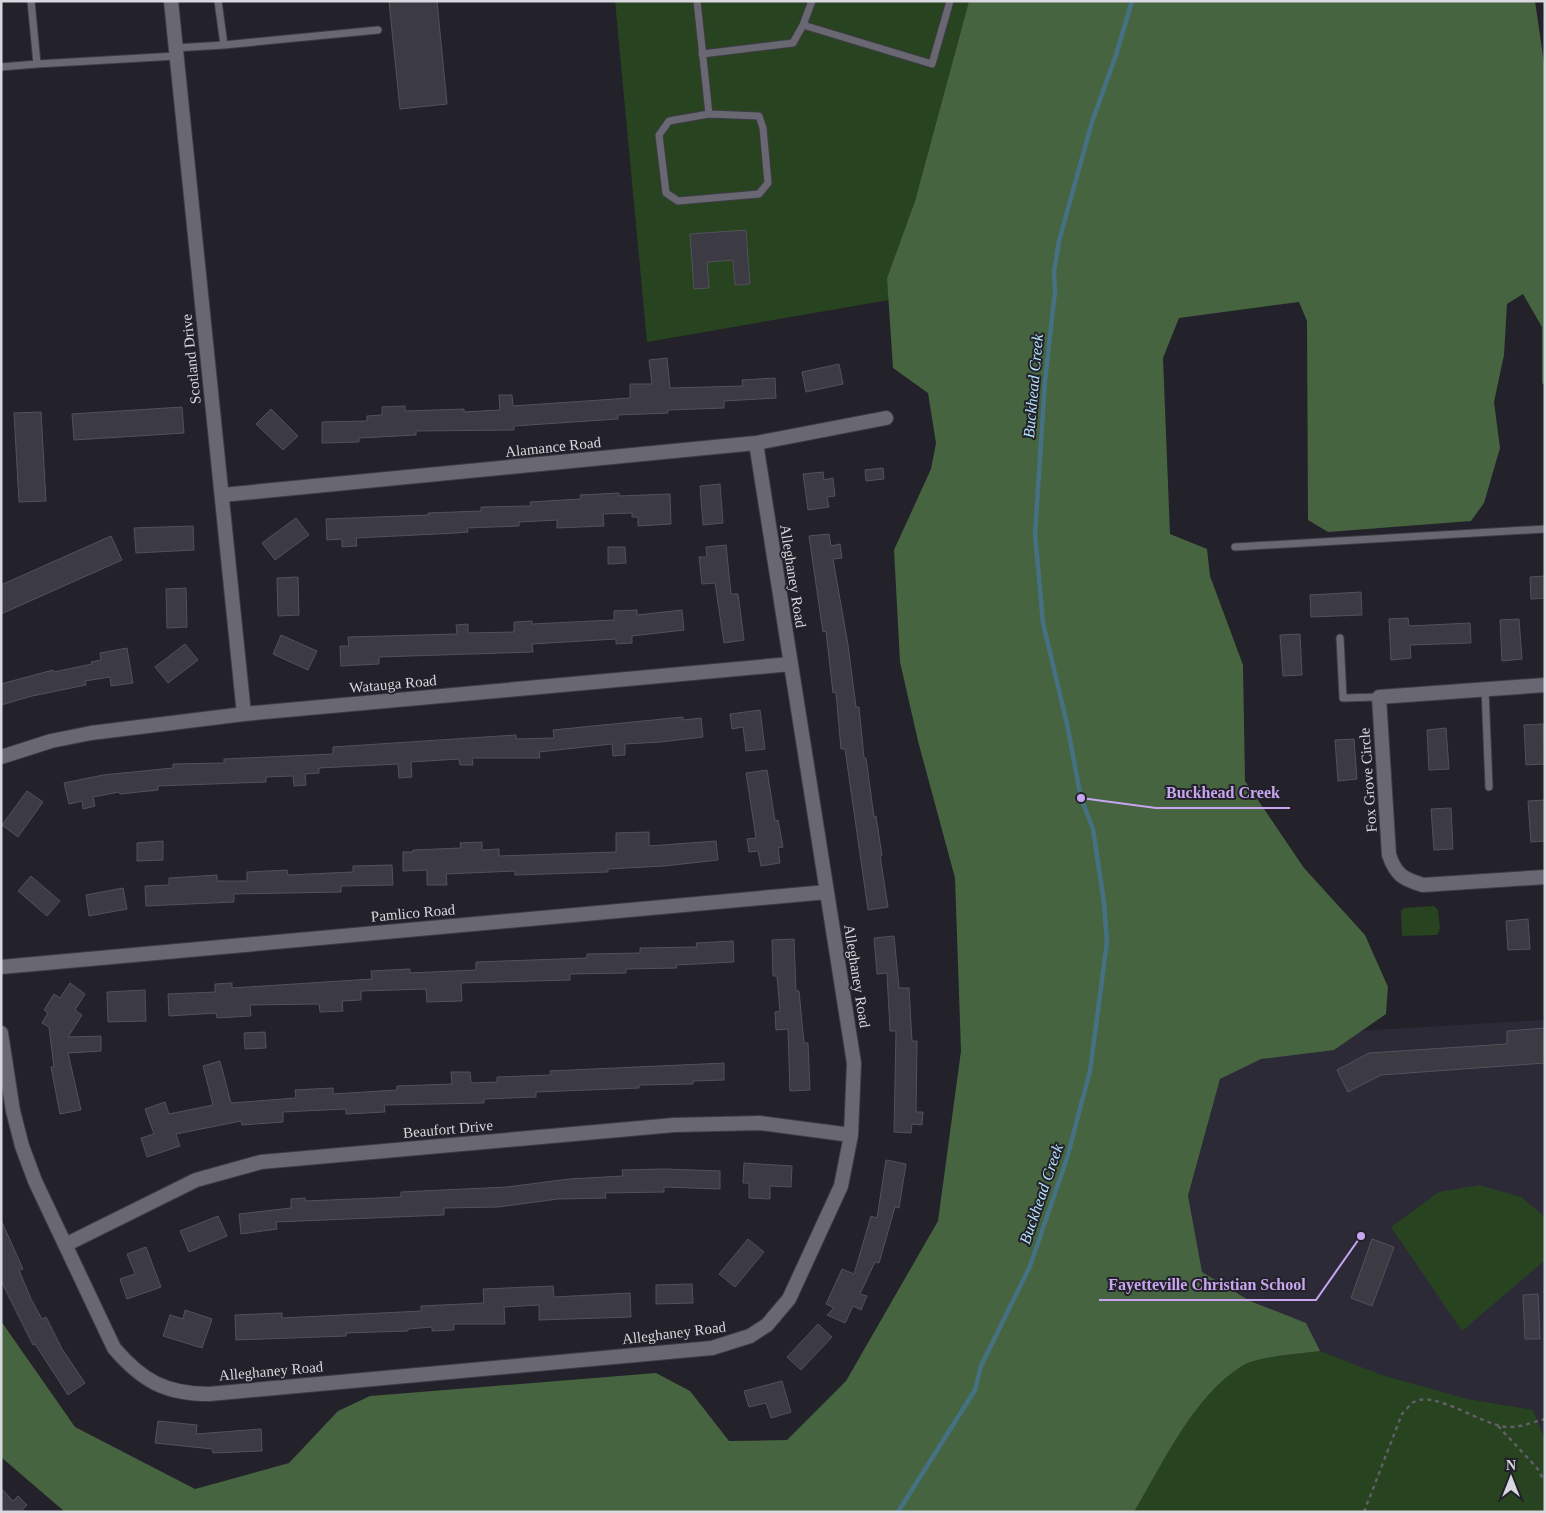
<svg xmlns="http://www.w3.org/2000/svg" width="1546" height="1513" viewBox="0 0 1546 1513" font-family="'Times New Roman',serif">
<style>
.built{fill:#2d2a38}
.green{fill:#284320}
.forest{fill:#46643f}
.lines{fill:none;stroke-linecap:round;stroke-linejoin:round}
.stream{stroke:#457283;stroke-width:4.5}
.building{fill:#3c3b44;stroke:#53515b}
.service-casing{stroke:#3d3c44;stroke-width:9}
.minor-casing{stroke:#3d3c44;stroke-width:16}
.path{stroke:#605e66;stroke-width:2.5;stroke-dasharray:4 4;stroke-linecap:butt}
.service{stroke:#696772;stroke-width:7}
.minor{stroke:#696772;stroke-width:14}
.labels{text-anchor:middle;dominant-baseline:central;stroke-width:4;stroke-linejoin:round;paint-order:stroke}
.street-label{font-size:15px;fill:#d9d8de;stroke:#23212a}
.water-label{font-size:16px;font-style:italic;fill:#b4e5fb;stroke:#23212a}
.leader{fill:none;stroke:#c7a6ef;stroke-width:2}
.callout-dot{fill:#c7a6ef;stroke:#23212a;stroke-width:2}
.callout-label{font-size:16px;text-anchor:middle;font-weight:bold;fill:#c7a6ef;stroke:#23212a;stroke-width:4;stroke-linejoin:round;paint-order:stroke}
</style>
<rect width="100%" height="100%" fill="#23212a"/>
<path class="built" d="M1545 1020V1440L1533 1410 1468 1399 1382 1375 1308 1347 1167 1276 1234 1027 1238 1038Z"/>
<path class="green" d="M615 1H969L915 201 887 278 889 300 647 342Z
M1434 906 1438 910 1440 929 1437 935 1402 936 1401 911 1404 908Z
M1479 1185 1521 1197 1545 1217V1260L1462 1331 1391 1227 1439 1192Z
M1320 1351 1382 1375 1468 1399 1533 1410 1545 1440V1512H1134C1162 1465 1194 1394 1242 1366 1259 1356 1300 1354 1320 1351Z"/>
<path class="forest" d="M969 1H1535L1545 70V386L1542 383V327L1523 294 1507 304 1504 355 1494 402 1500 448 1484 503 1471 521 1328 532 1308 520 1307 321 1299 302 1179 318 1163 358 1170 534 1207 549 1210 576 1243 665 1245 781 1304 868 1365 935 1388 987 1386 1014 1334 1050 1261 1059 1220 1079 1188 1196 1202 1272 1250 1301 1306 1323 1320 1351C1300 1354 1259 1356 1242 1366 1194 1395 1162 1465 1134 1512H65L1 1457V1321L75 1427 195 1489 289 1463 338 1411 370 1396 656 1373 690 1391 729 1441 787 1440 846 1381 938 1221 961 1051 955 878 918 741 900 662 894 550 931 469 936 443 928 393 893 368 887 278 915 201Z"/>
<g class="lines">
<path class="stream" d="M898 1512 975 1390 981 1366 1030 1266 1067 1158 1090 1071 1107 942 1104 903 1093 829 1081 798 1067 724 1043 623 1035 534 1045 381 1055 291 1054 272 1059 241 1092 122 1116 55 1132 1"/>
</g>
<path class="building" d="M389 1H437L447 104 400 109Z
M746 230 750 284 735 285 733 260 707 262 709 288 694 289 690 234Z
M667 358 670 388 743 386 742 380 775 378 776 398 724 401V408L668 410V413L618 415V419L514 426V430L416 431V435L359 438V442L322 443V422L367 421V416L382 415V407L405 406V411L464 409V412L500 410 499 395H512L513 406 630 398V384H652L649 360Z
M839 364 843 384 806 392 802 372Z
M182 407 184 433 74 440 72 414Z
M271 409 298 436 283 450 256 424Z
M41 412 46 501 19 502 14 413Z
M883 468 884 479 866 481 865 470Z
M823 472 824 480 833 478 835 496 827 497 829 507 808 510 803 474Z
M720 484 723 523 703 525 700 486Z
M619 493V496L670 494 671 524 638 526V517H632V513L603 514 604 526 557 528V520L519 522V526L467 528 468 532 456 533 356 538 357 546 342 547V539L327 540 326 519 429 515 428 513 481 511V507L531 506 530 502 581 499 580 495Z
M296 518 309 535 275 560 262 543Z
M193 526 194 550 136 553 134 528Z
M829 534 831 546 840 544 842 558 833 559 848 645 856 707H859L864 758H866L874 817 876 816 882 856H880L888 907 868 910 845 749H841L836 692 833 693 826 631 823 632 809 536Z
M111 536 122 560 1 614V585Z
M726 545 731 594H738L744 640 724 643 715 583 702 584 699 557H707L706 547Z
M608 547H625L626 563 608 564Z
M1545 576V598L1531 599 1530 577Z
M298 577 299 615 278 616 277 578Z
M186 588 187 627 167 628 166 589Z
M1361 592 1362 615 1311 617 1310 595Z
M637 610V615L682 610 684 630 632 636V643L616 644V639L532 644 533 652 379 657V664L341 666 340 646H349L348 637 457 634 456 625 468 624V633L514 632V622L532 621V624L614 620V611Z
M1408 618 1409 626 1470 623 1471 643 1410 645 1411 658 1391 660 1389 619Z
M1519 619 1522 659 1502 661 1500 620Z
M1300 634 1302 675 1283 676 1280 635Z
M281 635 317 651 308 670 273 654Z
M185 644 198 660 168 683 155 667Z
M127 648 133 683 111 686 110 677 85 681 86 685 32 696 1 705V684L53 670 54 672 92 664 91 662 101 660 100 653Z
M760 710 765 749 746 751 743 727 732 729 730 714Z
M683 717V720L701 718 703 737 660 742 625 744V755L613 756 612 744 539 752 540 758H472L473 765H460L459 759 411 762 412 777 399 778 398 764 319 768V773L305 774 306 785 294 786 293 776 266 777V782L158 786V790L120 794 119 792 93 797 95 806 83 809 82 801 69 804 64 783 103 775 173 768V764L224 763V759L333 754V747L516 735V739L554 738 553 730Z
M1543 724 1545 764 1526 765 1524 725Z
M1446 728 1449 769 1429 770 1427 730Z
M1354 739 1357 779 1338 781 1335 740Z
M767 770 775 821 778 820 783 847 778 848 780 863 761 866 758 851 749 852 747 839 756 838 746 773Z
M27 791 43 802 18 837 2 825Z
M1545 800V841L1531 842 1528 801Z
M1451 808 1453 849 1434 850 1431 809Z
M649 832V846L716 841 718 860 664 866 608 869V872L515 875V871L446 874 447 885H427V870L403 871V852H413V850L461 848 460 843 482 842V850L499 849V856L616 852V833Z
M163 841V860L137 861V843Z
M392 865 393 885 341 886V892L234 894V902L146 906 145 886 169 885V878L217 875V881H247V872L287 870 288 875 353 872V866Z
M31 876 60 901 47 916 18 891Z
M123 888 127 909 89 916 86 895Z
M1528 919 1530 949 1508 950 1506 921Z
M894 936 899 988H909L912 1041H917L916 1112H923L922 1125 912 1124 911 1133 894 1132 896 1031H890L887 973 877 974 874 938Z
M794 939 796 991H799L804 1043H808L810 1090 790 1091 788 1029 776 1030 775 1012 780 1011 777 976H773L772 940Z
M733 941 734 962 676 965 677 968 626 969V973L570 974V980L461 983 462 1001 427 1002 426 989 361 991V1000L342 1001 343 1011 320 1012 319 1004 250 1005 251 1016 217 1018 216 1013 169 1016 168 994 215 992V984L232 983V988L372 979 371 971 410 969V973L476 970V962L587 958V954L640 953V948L697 947 696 943Z
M70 983 85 994 75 1010 82 1015 68 1037 101 1036V1051L68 1053 81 1110 60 1114 51 1067H54L49 1027 42 1023 48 1013 44 1010 54 994 60 998Z
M145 990 146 1021 108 1022 107 992Z
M1545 1028V1063L1381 1075 1348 1092 1337 1070 1369 1053 1507 1044V1031Z
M265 1032 266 1048 245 1049 244 1033Z
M220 1061 231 1103 296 1098 295 1090 333 1088V1094L397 1090V1086L452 1084 451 1072H470L471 1083 497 1082V1077L551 1075 550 1071 724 1063V1080L693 1081V1084L639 1085V1088L536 1092V1097L484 1099V1103L384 1105 385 1112 346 1114V1109L283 1112V1122L242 1125 241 1121 176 1134 180 1146 147 1157 141 1138 154 1134 145 1109 165 1102 169 1114 213 1105 203 1066Z
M886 1160 906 1164 899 1208 895 1207 879 1263 875 1262 860 1294 867 1296 861 1310 853 1306 845 1323 827 1315 834 1308 826 1304 842 1269 854 1274 871 1216 877 1218Z
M744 1163 792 1166 791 1187 770 1186V1199L749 1198V1183H743Z
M665 1169 720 1171V1189L664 1187V1192L605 1193 606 1198 558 1199 498 1207 444 1208V1215L276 1222 277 1229 241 1234 239 1214 291 1208V1199L305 1198V1201L401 1197V1192L507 1187 569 1179 623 1176 622 1170Z
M218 1216 227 1236 189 1252 180 1231Z
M1 1220 23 1269 19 1270 31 1299 42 1319 46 1317 62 1349 85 1383 68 1395 35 1344 33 1345 1 1281Z
M748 1239 764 1252 735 1287 719 1274Z
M1372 1239 1394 1247 1372 1306 1351 1298Z
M146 1247 161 1287 127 1299 120 1279 135 1274 127 1254Z
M692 1284 693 1303 656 1304V1285Z
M553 1286 554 1297 630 1293 631 1317 539 1320V1305L504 1307 505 1324H454V1330L432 1331V1327L408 1329V1331L346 1333V1336L236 1340 235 1315 282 1313V1318L421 1311V1306L484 1303 483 1289Z
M1538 1294 1540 1339H1525L1523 1295Z
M185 1310 212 1319 202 1348 163 1336 170 1315 183 1319Z
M818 1324 832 1337 801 1370 787 1357Z
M782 1381 791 1412 771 1418 766 1403 749 1407 744 1391Z
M158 1421 197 1425 196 1434 261 1429 262 1451 213 1453 212 1449 155 1443Z
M1 1488 13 1501 18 1496 27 1505 22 1510 23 1512H1Z"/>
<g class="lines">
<defs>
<path id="service" d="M31 1 37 64 176 56
M697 1 709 114
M812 1 803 25 932 64 950 1
M224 45 378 30
M175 48 224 45 218 1
M702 54 793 43 803 25
M1 67 37 64
M709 114 759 116 763 128 768 183 759 194 678 201 666 193 659 135 669 121Z
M1235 547 1545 529
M1340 638 1343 698 1379 697
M1485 689 1489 787"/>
<path id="minor" d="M171 1 244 714
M222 495 756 443 886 418
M1545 685 1379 697 1389 855C1396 875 1403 879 1423 885L1545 877
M1 757 51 741 91 733 244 714 791 664
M1 967 827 892
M1 1033 13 1111 22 1146 35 1181 114 1348C142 1381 166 1394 209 1394L712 1348 750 1336 767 1325 789 1299 841 1186 851 1135 854 1063 756 443
M65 1245 196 1180 261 1162 674 1125 760 1123 851 1135"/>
</defs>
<use href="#service" class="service-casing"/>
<use href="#minor" class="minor-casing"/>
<path class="path" d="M1498 1426 1537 1468 1545 1482
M1364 1512 1402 1414C1405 1411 1409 1406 1412 1403 1433 1388 1483 1426 1507 1427 1519 1428 1533 1422 1545 1419"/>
<use href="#service" class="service"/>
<use href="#minor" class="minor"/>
</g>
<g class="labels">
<g class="street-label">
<text transform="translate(191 359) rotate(-96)">Scotland Drive</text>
<text transform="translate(553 447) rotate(-6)">Alamance Road</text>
<text transform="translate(793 576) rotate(81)">Alleghaney Road</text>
<text transform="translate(393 684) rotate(-5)">Watauga Road</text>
<text transform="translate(1368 780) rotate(-94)">Fox Grove Circle</text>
<text transform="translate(413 913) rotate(-5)">Pamlico Road</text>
<text transform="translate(857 976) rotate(81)">Alleghaney Road</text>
<text transform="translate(448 1129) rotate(-5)">Beaufort Drive</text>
<text transform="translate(674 1333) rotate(-7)">Alleghaney Road</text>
<text transform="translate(271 1371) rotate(-5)">Alleghaney Road</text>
</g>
<g class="water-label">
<text transform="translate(1033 386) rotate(-85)">Buckhead Creek</text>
<text transform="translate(1041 1194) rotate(-71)">Buckhead Creek</text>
</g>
</g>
<path class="leader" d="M1081 798L1156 808H1290M1361 1236L1316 1300H1099"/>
<g class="callout-dot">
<circle cx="1081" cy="798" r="5"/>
<circle cx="1361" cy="1236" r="5"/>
</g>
<g class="callout-label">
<text x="1223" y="798">Buckhead Creek</text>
<text x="1207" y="1290">Fayetteville Christian School</text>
</g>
<rect width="1546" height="1513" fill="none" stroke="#d9d8de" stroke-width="5"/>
<g transform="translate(1511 1478)" stroke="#23212a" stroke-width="4" paint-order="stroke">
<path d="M0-4L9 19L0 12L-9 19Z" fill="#d9d8de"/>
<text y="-8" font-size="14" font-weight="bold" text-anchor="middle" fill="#d9d8de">N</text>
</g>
</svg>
